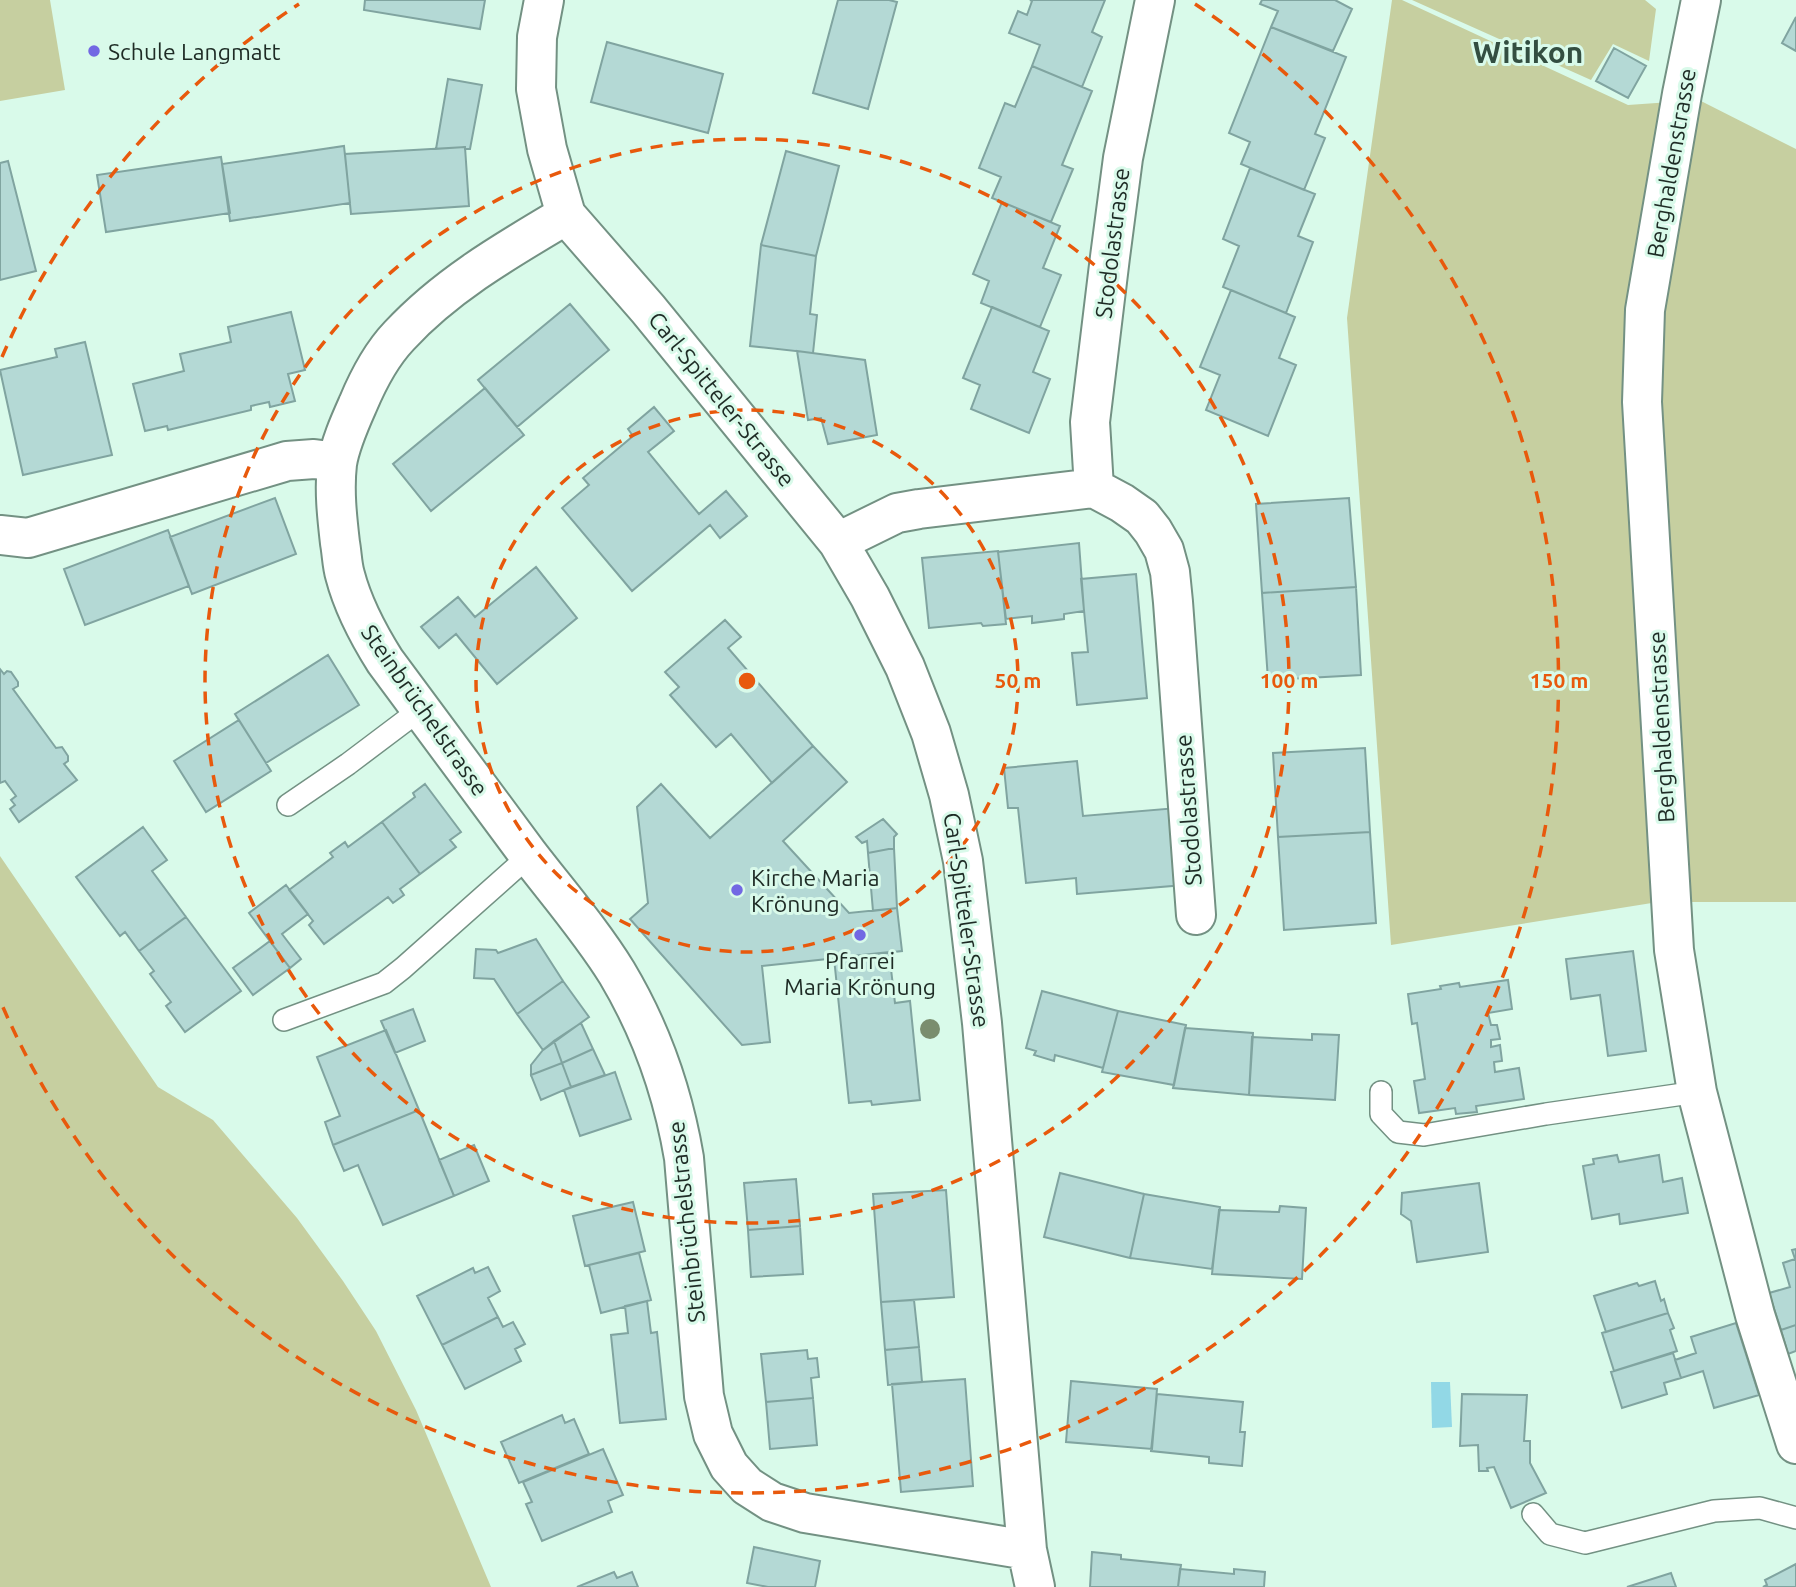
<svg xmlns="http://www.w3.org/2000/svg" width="1796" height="1587" viewBox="0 0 1796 1587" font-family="Ubuntu,sans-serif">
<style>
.green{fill:#c6cfa0}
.water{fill:#92d8e6}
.building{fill:#b4d9d5;stroke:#80a4a0;stroke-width:2}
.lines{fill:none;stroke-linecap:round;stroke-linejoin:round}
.service-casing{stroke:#739183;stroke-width:24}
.minor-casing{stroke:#739183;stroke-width:42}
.service{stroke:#fff;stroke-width:21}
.minor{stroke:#fff;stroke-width:38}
.tree{fill:#7a8d6e}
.ring{fill:none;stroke:#e8590c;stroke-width:3.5;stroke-dasharray:12 9}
.poi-dot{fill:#7268e3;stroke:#d9faea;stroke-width:2.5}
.labels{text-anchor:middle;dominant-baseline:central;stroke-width:6;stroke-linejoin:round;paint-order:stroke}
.poi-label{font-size:23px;fill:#1e2b25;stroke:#d9faea;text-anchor:start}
.street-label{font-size:23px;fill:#1e2b25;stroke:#d9faea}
.district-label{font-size:30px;font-weight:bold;fill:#334e41;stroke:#d9faea}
.centre{fill:#e8590c;stroke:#d9faea;stroke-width:3.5}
.ring-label{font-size:21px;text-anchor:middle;font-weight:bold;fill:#e8590c;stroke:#d9faea;stroke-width:6;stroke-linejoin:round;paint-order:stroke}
</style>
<rect width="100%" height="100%" fill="#d9faea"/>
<path class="green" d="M0 0H50L65 90 0 101Z
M1392 0H1402L1628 105 1699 100 1796 149V902H1658L1391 945 1347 318Z
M1412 0H1645L1656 9 1649 61 1613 44 1591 80Z
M0 856 158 1087 213 1120 297 1218 343 1281 376 1331 416 1410 491 1587H0Z"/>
<path class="water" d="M1431 1382H1450L1452 1427 1432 1428Z"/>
<path class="building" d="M365 0H485L480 29 364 10Z
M838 0H889L897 2 868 109 813 93Z
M1030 0H1105L1092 32 1102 37 1082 87 1032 66 1040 45 1009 33 1018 11 1027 15 1032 1Z
M1262 0H1335L1352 9 1333 51 1271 27 1278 11 1260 4Z
M1796 17V51L1782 43Z
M1271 27 1346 57 1315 134 1325 138 1304 190 1241 164 1250 142 1229 133Z
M607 42 723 74 708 133 591 102Z
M1614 48 1646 66 1628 98 1596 81Z
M1032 66 1092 91 1062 165 1073 169 1051 222 992 198 1001 177 979 168 1005 103 1015 107Z
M448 79 482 85 470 149H465V147L436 149Z
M344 146 350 203 230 221 222 164Z
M465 147 469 206 351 214 345 154Z
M786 151 839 166 816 256 761 245Z
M221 157 230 213 106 232 97 175Z
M8 161 36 271 0 280V163Z
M1250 168 1315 194 1298 236 1313 242 1286 313 1223 287 1239 246 1223 239Z
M1002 202 1060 226 1043 268 1061 275 1040 327 981 303 989 281 973 274Z
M761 245 816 256 810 314 817 315 813 353 750 346Z
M1231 290 1295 317 1279 358 1296 365 1268 436 1206 410 1220 375 1200 367Z
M570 304 609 350 517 427 478 380Z
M992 307 1049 331 1033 372 1050 379 1029 433 971 409 980 385 963 378Z
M291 312 305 370 288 374 295 401 270 407 269 402 251 406V410L168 430 167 426 145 431 133 384 184 371 180 354 231 342 228 327Z
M85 342 112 455 23 475 0 370 57 357 55 349Z
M797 351 865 360 877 435 828 444 821 418 808 420Z
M485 388 524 435 431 511 393 464Z
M654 407 674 431 648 452 699 514 726 491 747 516 720 538 710 525 632 591 562 508 589 485 583 478 633 436 628 429Z
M275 498 296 554 192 594 170 537Z
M1349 498 1356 587 1262 593 1256 504Z
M168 530 189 586 85 625 64 569Z
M1079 543 1084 611 1064 614V619L1032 623V616L1006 619 998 552Z
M998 551 1006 624 983 626 981 623 929 628 922 558Z
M536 567 577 618 497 684 456 634 439 648 421 627 458 597 475 617Z
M1136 574 1147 698 1077 705 1072 653 1088 652 1081 579Z
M1356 587 1361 675 1268 680 1262 593Z
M725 620 741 637 728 648 813 746 772 783 731 734 716 747 670 695 679 687 665 672Z
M328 655 359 705 266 763 235 714Z
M0 669 4 674 7 671 11 672 18 682V686L13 689 56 748 62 747 68 756V761L64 764 77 780 19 822 10 809 15 805 11 800 16 796 5 781 0 783Z
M239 720 271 771 206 812 174 761Z
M813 746 847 782 783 841 849 913 897 908 902 951 762 966 770 1042 742 1045 630 919 648 903 637 807 661 784 710 838Z
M1365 748 1370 832 1278 837 1273 753Z
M1077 761 1083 816 1177 808 1184 885 1077 894 1076 878 1026 883 1018 808H1008L1004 768Z
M425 784 461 832 450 840 456 847 420 874 382 822 415 797 413 793Z
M883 819 897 834 894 837V848L868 853 867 841 862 843 856 837Z
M382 822 420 874 400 889 404 895 393 903 388 897 324 944 309 925 313 921 289 890 333 857 330 853 345 842 348 847Z
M143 827 167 860 152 871 186 917 139 951 125 932 120 936 76 877Z
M1370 832 1376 923 1284 930 1278 837Z
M894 848 897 908 873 911 868 853Z
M286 885 308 914 282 934 301 959 290 968 249 913Z
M186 917 241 991 185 1032 166 1006 171 1002 150 974 154 971 139 951Z
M536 939 563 981 517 1014 494 979 474 978 476 949 496 950 498 953Z
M270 941 290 968 253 995 233 968Z
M1633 951 1646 1051 1608 1056 1600 995 1571 999 1566 959Z
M889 952 895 1003 910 1001 920 1100 872 1105 871 1101 849 1103 834 958Z
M1508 980 1512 1009 1488 1013 1491 1025H1497L1500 1039 1491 1040V1047L1500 1045 1502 1061 1494 1062 1495 1072 1519 1068 1524 1099 1476 1106 1477 1112 1456 1114 1455 1108 1419 1113 1414 1081 1425 1079 1417 1023 1412 1024 1408 994 1441 989 1440 986 1459 983 1460 987Z
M563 981 589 1017 543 1050 517 1014Z
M1042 991 1118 1011 1103 1068 1055 1055 1054 1061 1034 1055 1036 1051 1026 1048Z
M413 1009 425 1041 395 1053 381 1021Z
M1118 1011 1186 1025 1174 1085 1102 1072Z
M581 1023 593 1049 562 1063 554 1041Z
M1185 1028 1253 1033 1249 1095 1173 1088Z
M386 1030 419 1110 333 1145 325 1122 340 1116 317 1057Z
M1312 1034 1339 1035 1335 1100 1249 1095 1252 1037 1312 1040Z
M554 1041 562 1063 531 1075V1065L543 1050Z
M593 1049 605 1075 571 1087 562 1063Z
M562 1063 571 1087 541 1100 531 1075Z
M615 1072 631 1119 580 1136 564 1090Z
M419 1110 454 1196 383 1225 358 1165 344 1171 333 1145Z
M474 1145 489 1181 454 1196 439 1160Z
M1617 1155 1619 1162 1659 1155 1663 1182 1682 1178 1688 1213 1620 1224 1619 1214 1592 1219 1583 1166 1594 1164 1593 1159Z
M1060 1173 1144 1194 1130 1258 1044 1237Z
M796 1179 800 1226 748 1230 744 1183Z
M1479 1183 1488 1252 1417 1262 1411 1221 1401 1214 1402 1193Z
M946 1190 954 1297 881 1302 873 1194Z
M1144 1194 1220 1207 1212 1269 1130 1258Z
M633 1202 645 1251 585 1266 573 1216Z
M1280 1206 1306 1208 1302 1279 1212 1274 1219 1210 1279 1212Z
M800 1226 803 1274 751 1277 748 1230Z
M1796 1249V1325L1781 1330 1769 1293 1790 1287 1783 1263 1795 1259 1792 1250Z
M639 1253 651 1300 601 1313 589 1265Z
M488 1267 500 1291 488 1298 498 1317 442 1345 417 1296 473 1268 475 1273Z
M1655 1281 1661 1301 1664 1299 1668 1313 1606 1332 1594 1296 1637 1283 1639 1286Z
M914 1300 919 1347 885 1350 881 1302Z
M647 1301 651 1333 657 1332 666 1419 620 1423 611 1335 628 1333 625 1306Z
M1668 1313 1674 1328 1670 1330 1677 1351 1614 1371 1602 1333Z
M498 1317 503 1327 513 1322 525 1344 515 1349 521 1361 465 1389 442 1345Z
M1736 1323 1759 1395 1714 1408 1703 1371 1681 1378 1675 1360 1696 1353 1691 1337Z
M1796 1325V1351L1788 1354 1781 1330Z
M919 1347 922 1382 888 1385 885 1350Z
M807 1350 808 1359 817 1358 819 1377 811 1378 813 1398 766 1402 761 1354Z
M1673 1353 1681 1378 1664 1383 1667 1394 1622 1408 1611 1372Z
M965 1379 973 1486 901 1492 892 1384Z
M1071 1381 1157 1389 1152 1449 1066 1442Z
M1157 1394 1243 1402 1240 1432H1245L1242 1466 1209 1463V1457L1151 1451Z
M1462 1394 1527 1395 1524 1441H1530V1463L1546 1493 1511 1508 1494 1467 1487 1468 1488 1471H1479L1478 1445 1460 1446Z
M813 1398 817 1445 770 1449 766 1402Z
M562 1415 565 1423 574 1419 589 1454 519 1483 501 1442Z
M603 1449 623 1495 608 1501 612 1512 542 1541 526 1504 532 1502 523 1482Z
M754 1547 820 1561 815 1587H768L747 1583Z
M1092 1552 1121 1555V1559L1181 1565 1178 1587H1090Z
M1796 1564V1587H1763L1767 1585 1765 1580Z
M1180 1569 1234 1574V1569L1265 1572 1264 1587H1178Z
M614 1572 617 1578 632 1572 638 1587H577Z
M1671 1573 1676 1587H1627Z"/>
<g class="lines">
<defs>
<path id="service" d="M288 805 348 764 421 709
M284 1020 384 983 403 968 529 856
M1381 1092V1114L1398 1132 1424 1135 1546 1114 1697 1092
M1533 1514 1550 1534 1585 1543 1714 1511 1760 1508 1796 1518"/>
<path id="minor" d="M544 0 537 37 536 89 547 149 566 215 648 309 838 542 870 597 905 667 931 733 949 795 963 861 982 1023 1027 1550 1035 1587
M1701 0 1682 94 1645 310 1642 402 1674 950 1697 1092 1755 1315 1796 1444
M566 215C507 250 446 285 399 336 381 355 368 380 358 404 350 422 340 444 337 464 334 490 337 517 340 543 342 554 342 565 345 575 353 606 368 634 385 661 433 725 480 790 528 854 558 893 591 931 617 973 651 1030 673 1093 684 1158L704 1396 713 1434 729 1466 747 1486 772 1502 805 1513 1027 1550
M1094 488 1090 422 1110 257 1123 158 1155 0
M0 535 28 538 287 461 314 459 337 462
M838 542 897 513 919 509 1094 488 1122 503 1142 517 1153 531 1164 550 1170 572 1173 602 1196 915"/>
</defs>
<use href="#service" class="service-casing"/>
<use href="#minor" class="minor-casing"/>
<use href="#service" class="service"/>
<use href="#minor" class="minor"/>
</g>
<circle class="tree" cx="930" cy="1029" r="10"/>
<g class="ring">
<circle cx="747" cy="681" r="271"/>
<circle cx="747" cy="681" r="542"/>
<path d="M2 357A812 812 0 0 1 299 4M1195 4A812 812 0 1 1 2 1005"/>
</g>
<g class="poi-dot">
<circle cx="94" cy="51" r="7"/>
<circle cx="737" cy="890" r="7"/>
<circle cx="860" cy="935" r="7"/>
</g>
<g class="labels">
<g class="poi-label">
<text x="108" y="51">Schule Langmatt</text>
<text x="751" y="877">Kirche Maria<tspan x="751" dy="26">Krönung</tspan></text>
<text x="860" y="960" text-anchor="middle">Pfarrei<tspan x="860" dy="26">Maria Krönung</tspan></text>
</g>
<g class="street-label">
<text transform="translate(1671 163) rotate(-80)">Berghaldenstrasse</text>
<text transform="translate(1112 243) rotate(-83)">Stodolastrasse</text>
<text transform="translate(722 399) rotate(51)">Carl-Spitteler-Strasse</text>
<text transform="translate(425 710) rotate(55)">Steinbrüchelstrasse</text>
<text transform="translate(1661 727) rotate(-93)">Berghaldenstrasse</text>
<text transform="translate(1188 810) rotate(-94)">Stodolastrasse</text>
<text transform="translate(967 920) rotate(82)">Carl-Spitteler-Strasse</text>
<text transform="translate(686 1222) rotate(-96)">Steinbrüchelstrasse</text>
</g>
<g class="district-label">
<text x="1528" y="52">Witikon</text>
</g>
</g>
<circle cx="747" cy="681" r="10" class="centre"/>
<g class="ring-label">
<text x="1018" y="688">50 m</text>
<text x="1289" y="688">100 m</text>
<text x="1559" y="688">150 m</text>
</g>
</svg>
